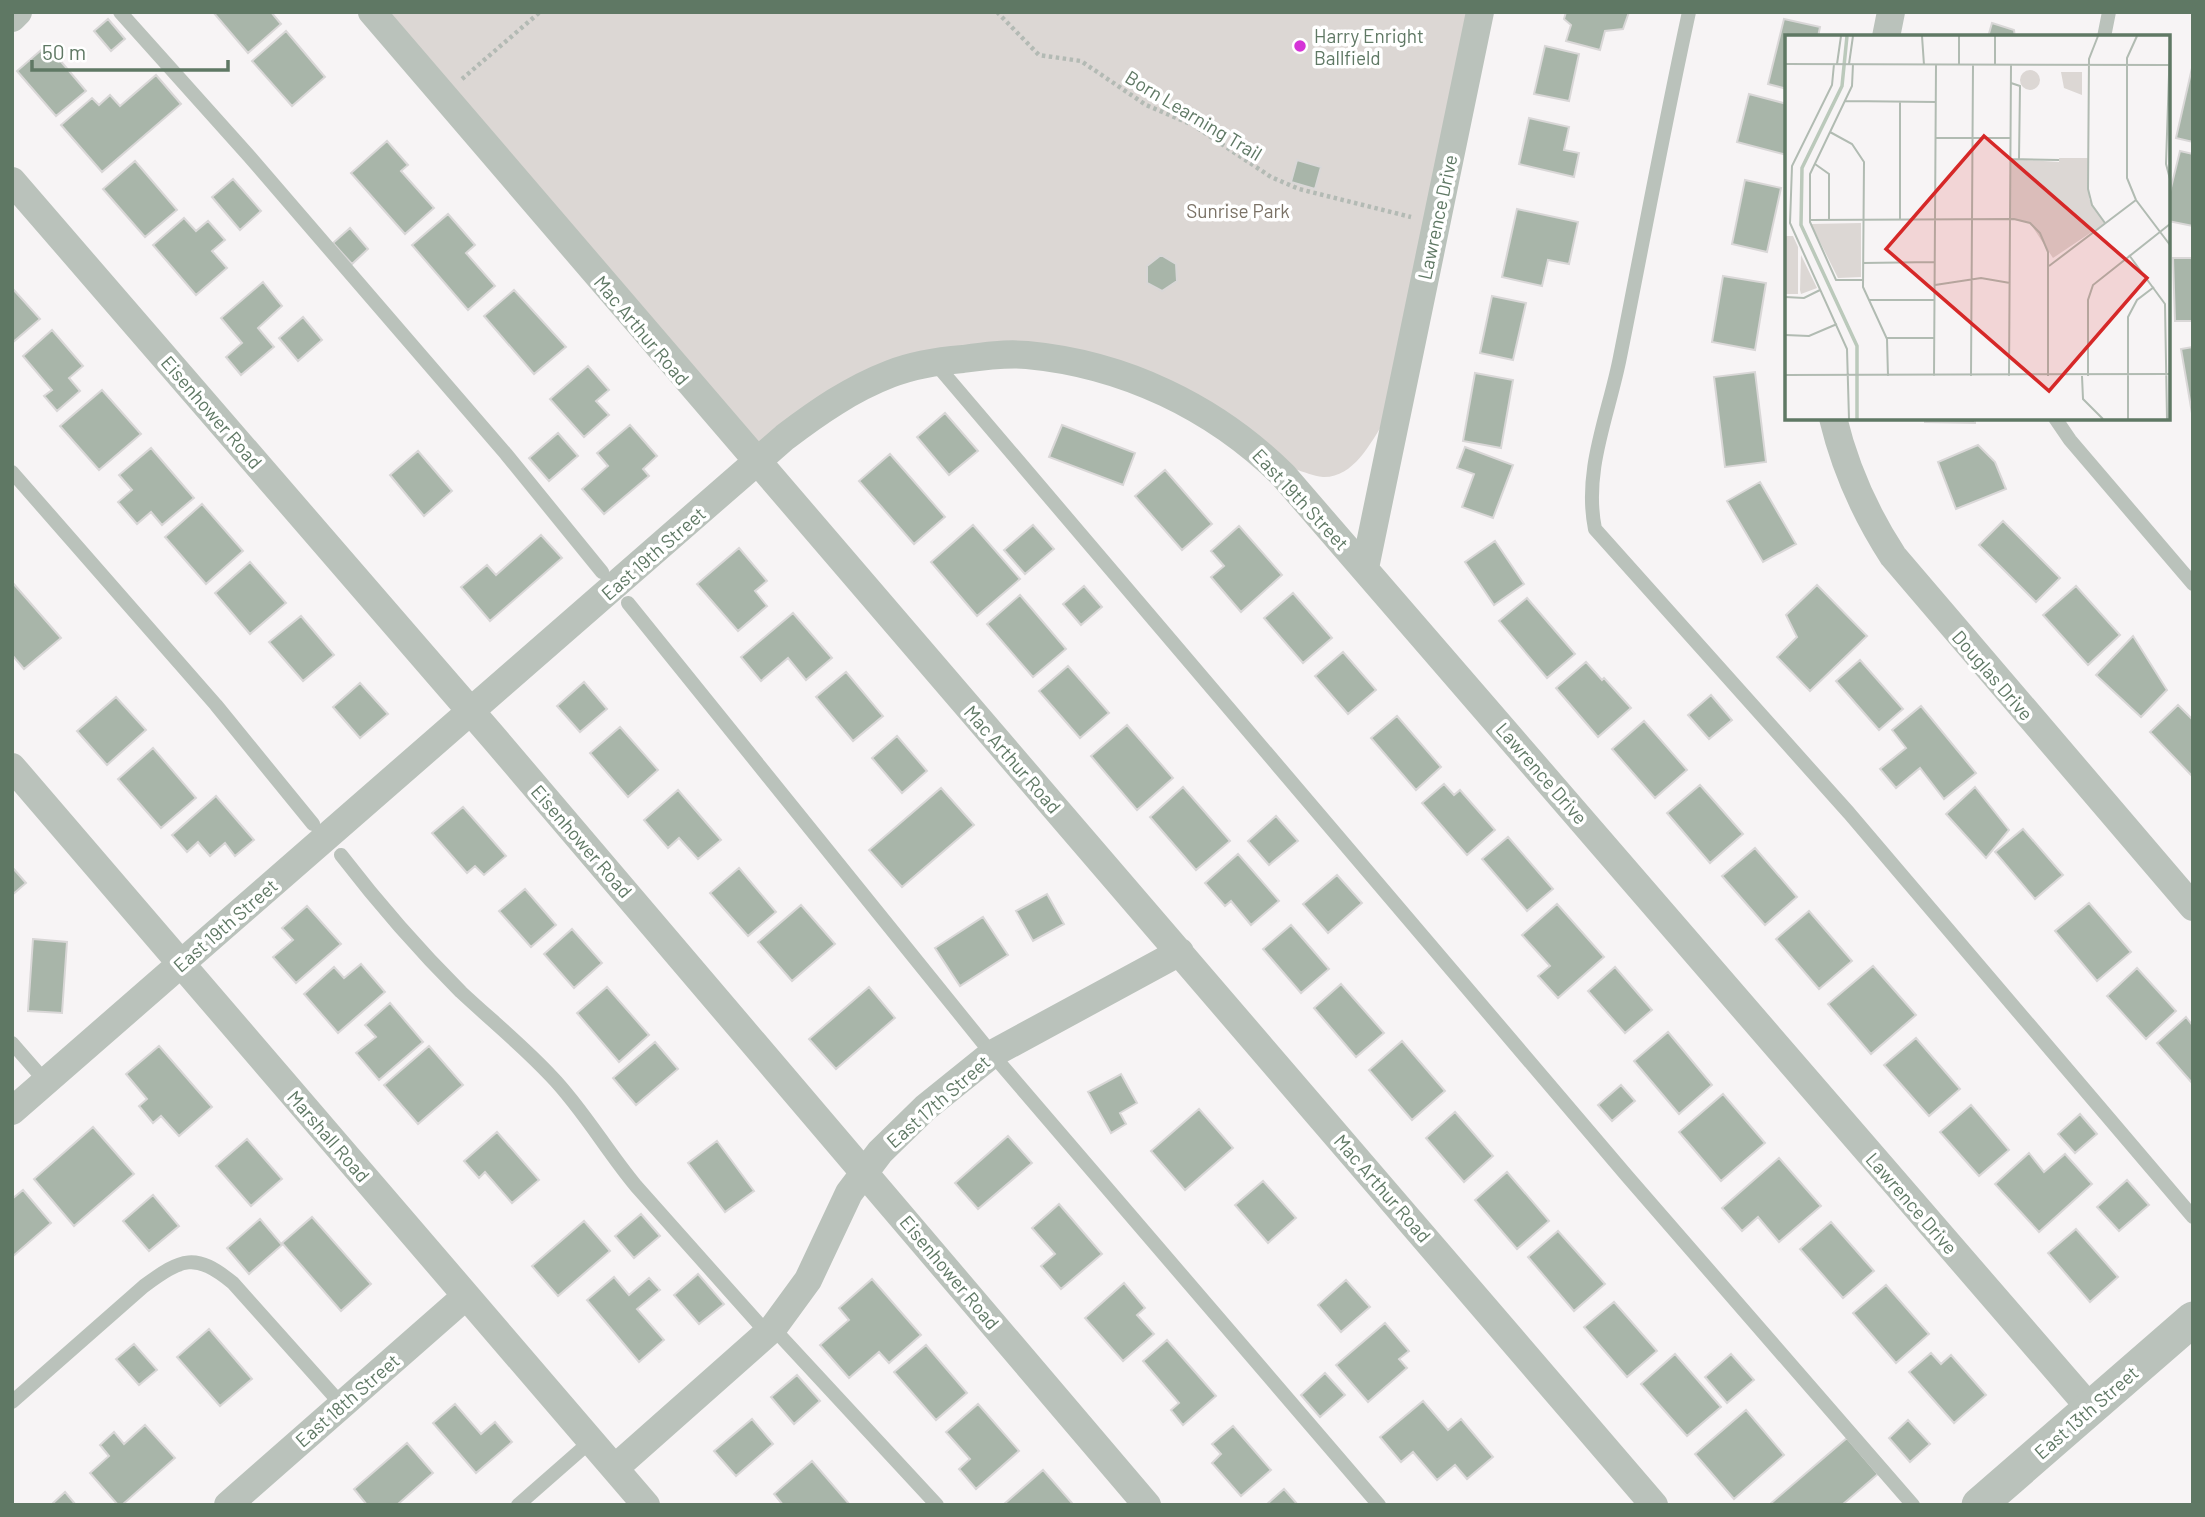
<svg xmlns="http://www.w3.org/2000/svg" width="2205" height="1517" viewBox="0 0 2205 1517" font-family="Barlow,sans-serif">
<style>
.green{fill:#dcd7d4}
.building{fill:#a8b5a9;stroke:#d9d7d7;stroke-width:2}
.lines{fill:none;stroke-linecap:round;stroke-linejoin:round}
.path{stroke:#b3bab4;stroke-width:4.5;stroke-dasharray:3.5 3.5;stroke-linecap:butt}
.service{stroke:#bac2bb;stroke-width:14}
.minor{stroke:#bac2bb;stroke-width:28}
.tertiary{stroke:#bac2bb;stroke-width:35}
.poi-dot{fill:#d534d7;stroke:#fff;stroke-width:2.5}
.labels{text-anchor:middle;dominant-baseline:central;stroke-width:7;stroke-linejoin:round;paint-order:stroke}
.poi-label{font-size:19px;fill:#5f7864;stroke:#fff;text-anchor:start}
.street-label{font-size:19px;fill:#5f7864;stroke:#fff}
.park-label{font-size:19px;fill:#7b7266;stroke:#fff}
.inset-river{fill:none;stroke:#bbc9bb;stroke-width:3.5}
.inset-road{fill:none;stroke:#b1bbb2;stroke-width:2}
.view{fill:#d62828;fill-opacity:0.15;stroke:#d62828;stroke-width:3.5}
.inset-edge{fill:none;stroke:#5f7864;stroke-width:3.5}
</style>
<rect width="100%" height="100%" fill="#f7f4f5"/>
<path class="green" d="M372 12H1480L1384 422C1370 444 1353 478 1323 477 1313 476 1304 472 1295 469L1081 363 892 373 756 463Z"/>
<path class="building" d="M213 12H271L281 24 248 53Z
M1566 12H1629L1623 29 1605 31 1600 50 1566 41 1571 25 1564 19Z
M108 19 125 39 111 51 94 31Z
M1784 19 1820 27 1818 37H1787V89L1768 84Z
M1992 23 2014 30 2015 37H1988Z
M286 31 325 77 292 106 252 61Z
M47 45 86 91 56 116 17 71Z
M1545 46 1579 54 1569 101 1534 94Z
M2192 68H2193V142L2176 138Z
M156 75 181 104 102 172 61 125 92 98 99 105 110 95 120 106Z
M1749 94 1787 104V155L1737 142Z
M1529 118 1569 127 1564 150 1579 153 1574 177 1519 164Z
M387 141 408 165 401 171 434 208 405 234 351 173Z
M2180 151 2193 154V226L2168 221V200Z
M1297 160 1321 167 1315 189 1291 182Z
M135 161 177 210 145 237 103 189Z
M233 179 261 211 240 230 212 197Z
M1745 180 1781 188 1767 252 1732 244Z
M1517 209 1578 222 1569 264 1548 260 1542 286 1502 277Z
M448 214 475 245 466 253 495 286 468 310 412 245Z
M184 218 196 231 208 221 225 240 212 251 227 268 196 295 153 245Z
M350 228 368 249 352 264 333 243Z
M1161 255 1176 264 1177 281 1162 291 1147 283V266Z
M2173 258H2193V321H2175Z
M1723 276 1766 283 1755 350 1712 342Z
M263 282 282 306 258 328 274 347 241 375 226 357 242 343 221 318Z
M12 288 40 319 12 343Z
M514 290 566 347 534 374 484 316Z
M1492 296 1526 303 1513 360 1480 353Z
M303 317 322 340 298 361 279 338Z
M52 330 83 366 69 378 80 391 57 411 44 396 52 390 23 356Z
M2193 347V419L2181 349Z
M588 366 609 390 596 401 609 415 584 437 550 399Z
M1755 372 1766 462 1725 467 1714 377Z
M1475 373 1513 380 1501 448 1463 441Z
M102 390 141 434 99 470 60 426Z
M945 413 978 451 949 475 917 437Z
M1925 418H1975V423L1925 422Z
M630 425 657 456 643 469 649 476 604 514 582 489 608 466 597 453Z
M1062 425 1135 453 1123 485 1049 457Z
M558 433 578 456 549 481 529 458Z
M1978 445 1995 462 2006 489 1956 509 1938 462Z
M1465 447 1513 465 1493 518 1462 507 1474 474 1457 468Z
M151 448 194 498 162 525 151 512 137 524 118 502 132 490 119 475Z
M418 451 452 491 424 516 390 475Z
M890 454 945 517 914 544 859 481Z
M1165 470 1212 524 1182 550 1135 496Z
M1760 482 1796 544 1763 562 1727 501Z
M202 504 243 551 206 584 165 537Z
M2003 521 2060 578 2036 602 1979 545Z
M973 525 1020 579 977 616 931 562Z
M1033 525 1054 549 1025 574 1004 550Z
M1239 526 1282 575 1241 612 1211 577 1224 566 1211 551Z
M541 535 562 558 490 621 461 587 487 565 496 575Z
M1495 541 1524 584 1494 605 1465 562Z
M739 548 767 581 755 591 767 606 738 631 697 584Z
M250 562 286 603 250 634 215 593Z
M12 582 61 638 24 669 12 655Z
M1817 585 1867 636 1810 691 1777 657 1797 637 1786 615Z
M1084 586 1102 607 1081 625 1063 604Z
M2076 586 2120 635 2088 665 2043 615Z
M1293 593 1332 638 1303 663 1264 618Z
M1020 595 1066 649 1033 677 987 624Z
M1527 598 1575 654 1547 678 1499 621Z
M793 613 832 658 806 680 788 658 761 681 741 657Z
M301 616 334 655 303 681 269 642Z
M2133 636 2167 690 2141 717 2096 675Z
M1343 652 1376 690 1348 714 1315 676Z
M1860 660 1903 709 1879 730 1836 681Z
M1586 662 1602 680 1604 678 1631 708 1598 737 1556 688Z
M1068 666 1109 713 1080 738 1039 691Z
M846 672 883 716 853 741 816 697Z
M584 682 607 709 580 732 557 706Z
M360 683 388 714 360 738 333 707Z
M1711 695 1732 720 1709 739 1688 715Z
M116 697 146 730 107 765 77 731Z
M2178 705 2193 720V777L2150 732Z
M1921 706 1976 773 1944 799 1920 768 1896 788 1880 769 1906 748 1892 730Z
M1397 716 1441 767 1416 790 1371 738Z
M1644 721 1687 770 1655 798 1612 749Z
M1127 725 1173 778 1137 810 1091 756Z
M620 727 658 770 628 797 590 753Z
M897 736 927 771 902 793 872 758Z
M153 748 196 798 161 828 118 779Z
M1444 784 1454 795 1460 790 1495 830 1467 855 1422 803Z
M1700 785 1743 834 1710 863 1667 813Z
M1183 787 1230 841 1196 870 1150 817Z
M1975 787 2009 830 1986 858 1946 814Z
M941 788 974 825 902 887 869 850Z
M678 790 721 840 698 859 679 838 668 848 644 820Z
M216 796 254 840 235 856 225 843 210 856 198 842 187 852 172 835Z
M463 807 506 856 484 875 475 866 467 873 432 833Z
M1276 816 1298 841 1269 865 1248 841Z
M2023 829 2063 875 2035 899 1995 852Z
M1508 837 1553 889 1527 911 1482 859Z
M1755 848 1797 897 1765 925 1722 876Z
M1238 854 1279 901 1251 925 1231 901 1225 906 1205 883Z
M12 867 26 883 12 895Z
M739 868 776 912 748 936 710 893Z
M1337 875 1362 903 1328 933 1303 904Z
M525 889 556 925 531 947 499 911Z
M1047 894 1064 924 1033 941 1016 911Z
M2089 903 2131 952 2097 981 2055 931Z
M1557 904 1604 957 1558 998 1538 976 1550 966 1522 935Z
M801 905 835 944 792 981 758 942Z
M307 906 341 944 296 983 273 957 293 940 282 928Z
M1809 911 1852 961 1819 989 1776 939Z
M983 917 1008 955 960 986 935 948Z
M1291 925 1329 969 1301 993 1263 949Z
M572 929 602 963 574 988 544 954Z
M33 939 67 942 62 1013 28 1011Z
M361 964 385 992 338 1033 304 994 334 967 344 978Z
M1873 966 1916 1015 1871 1054 1828 1004Z
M1615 967 1652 1010 1625 1033 1588 991Z
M2137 968 2176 1011 2146 1039 2107 996Z
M1341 984 1384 1033 1356 1057 1314 1008Z
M607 987 649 1035 619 1062 577 1013Z
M869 987 895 1018 836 1069 809 1039Z
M390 1003 423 1042 379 1080 356 1053 376 1037 365 1025Z
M2186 1017 2193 1026V1084L2157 1043Z
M1668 1032 1712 1085 1679 1114 1634 1061Z
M1916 1038 1960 1089 1929 1116 1884 1065Z
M1402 1041 1445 1091 1412 1120 1369 1070Z
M655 1042 678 1069 636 1105 613 1078Z
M159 1046 212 1107 179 1136 161 1116 153 1123 139 1106 147 1099 126 1074Z
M429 1046 463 1085 418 1124 384 1085Z
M1121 1074 1137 1103 1120 1113 1126 1124 1111 1133 1088 1092Z
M1621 1085 1635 1101 1612 1121 1598 1105Z
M1723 1094 1765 1143 1721 1181 1679 1132Z
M1971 1105 2009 1150 1979 1176 1940 1132Z
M1199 1109 1233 1148 1185 1190 1151 1151Z
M1455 1112 1493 1156 1464 1182 1426 1138Z
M2080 1114 2097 1134 2075 1153 2058 1134Z
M93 1127 134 1174 74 1226 34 1179Z
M497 1132 539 1180 512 1203 485 1172 479 1178 464 1161Z
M1008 1136 1032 1163 978 1209 955 1183Z
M247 1139 282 1179 251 1206 216 1166Z
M717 1141 754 1191 725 1212 688 1163Z
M2029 1153 2044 1172 2065 1154 2092 1184 2039 1232 1995 1184Z
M1779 1158 1821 1206 1779 1242 1758 1217 1742 1231 1722 1208Z
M1507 1172 1549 1221 1517 1249 1475 1200Z
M2127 1180 2149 1205 2119 1231 2097 1207Z
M1263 1181 1296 1218 1268 1243 1235 1205Z
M23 1190 51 1223 12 1257V1199Z
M153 1195 179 1226 149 1251 123 1221Z
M1059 1204 1102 1254 1061 1289 1041 1266 1055 1254 1032 1228Z
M641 1214 660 1236 634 1258 615 1236Z
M312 1217 371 1284 341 1311 282 1243Z
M260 1219 282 1245 249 1274 227 1248Z
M584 1221 610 1251 558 1296 532 1266Z
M1831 1222 1874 1271 1843 1298 1800 1249Z
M2076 1229 2118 1277 2090 1302 2048 1253Z
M1558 1231 1605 1284 1574 1311 1528 1257Z
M698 1274 724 1304 699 1324 674 1295Z
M614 1277 629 1295 649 1278 660 1290 637 1309 664 1340 639 1362 587 1300Z
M872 1279 921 1335 889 1363 879 1352 849 1378 820 1345 849 1320 839 1308Z
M1346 1280 1370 1307 1341 1332 1318 1305Z
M1124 1283 1145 1308 1137 1315 1154 1334 1123 1361 1085 1318Z
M1886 1285 1929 1334 1896 1363 1853 1313Z
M1614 1302 1657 1351 1627 1377 1584 1327Z
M1385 1323 1409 1351 1399 1359 1407 1368 1368 1402 1336 1365Z
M209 1329 252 1379 220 1406 177 1357Z
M1167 1340 1216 1396 1183 1425 1171 1410 1179 1403 1143 1361Z
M134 1344 157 1370 139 1385 116 1359Z
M926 1345 967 1393 936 1420 894 1372Z
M1931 1353 1941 1364 1951 1355 1986 1395 1954 1423 1909 1372Z
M1675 1354 1721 1407 1687 1436 1641 1384Z
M1731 1354 1754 1380 1727 1403 1705 1377Z
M1325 1373 1345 1395 1320 1417 1301 1395Z
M797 1375 820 1401 794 1424 771 1397Z
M1423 1401 1448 1430 1461 1419 1493 1457 1467 1479 1455 1465 1437 1480 1413 1452 1401 1462 1380 1437Z
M455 1404 481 1434 495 1422 512 1442 476 1473 433 1423Z
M978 1404 1019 1451 976 1489 959 1469 970 1459 946 1432Z
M1746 1410 1784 1455 1734 1499 1695 1454Z
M752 1419 773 1444 736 1476 714 1451Z
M1908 1420 1930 1444 1910 1462 1889 1438Z
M145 1425 175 1458 122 1505H118L90 1473 109 1456 100 1445 114 1432 124 1444Z
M1233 1426 1271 1470 1241 1496 1212 1463 1221 1454 1212 1444Z
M1847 1438 1878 1474 1842 1505H1769Z
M407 1443 433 1473 397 1505H367L354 1489Z
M812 1461 850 1505H783L774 1494Z
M1043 1470 1072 1503 1069 1505H1003Z
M1284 1489 1298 1505H1266Z
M65 1492 76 1505H51Z"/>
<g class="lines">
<path class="path" d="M997 12 1039 55 1081 61 1146 105 1193 125 1271 177 1299 189 1411 217
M462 79 540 12"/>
<path class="service" d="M120 12 249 156 506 454 602 572
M1689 12C1664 127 1643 242 1620 357 1609 414 1583 470 1595 529L1849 813 2193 1217
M2104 37 2109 12
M935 363 1627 1176 1913 1505
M2055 418 2070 440 2193 584
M12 472 216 705 313 824
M628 603 992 1054 1379 1505
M341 855C378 903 418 949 461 992 491 1020 523 1046 551 1076 583 1109 606 1150 636 1186L767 1333
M12 1043 46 1082
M773 1328 937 1505
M12 1402 144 1286C182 1258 195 1252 233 1283L342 1405
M518 1505 591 1441"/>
<path class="minor" d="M372 12C797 512 1228 1006 1654 1505
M12 18 18 12
M1886 37 1891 12
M12 181 493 737 1147 1505
M1833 418C1845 468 1865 513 1893 556L2193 907
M1365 568 1480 12
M12 767 646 1505
M12 1111 785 437C818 412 851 389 890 374 913 365 938 361 963 359 984 356 1006 353 1027 355 1124 364 1214 407 1283 475L2090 1408
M615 1468 773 1328 808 1280 849 1193 880 1152 925 1108 992 1054 1180 952
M228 1505 466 1296"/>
<path class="tertiary" d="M1979 1505 2193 1319"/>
</g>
<circle class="poi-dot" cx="1300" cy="46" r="7"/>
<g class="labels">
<g class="poi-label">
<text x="1314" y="35">Harry Enright<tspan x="1314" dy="22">Ballfield</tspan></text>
</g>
<g class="street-label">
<text transform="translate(1194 115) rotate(31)">Born Learning Trail</text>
<text transform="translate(1437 217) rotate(-78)">Lawrence Drive</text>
<text transform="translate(642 330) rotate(50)">Mac Arthur Road</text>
<text transform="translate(212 412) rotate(49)">Eisenhower Road</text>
<text transform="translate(1301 499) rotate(47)">East 19th Street</text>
<text transform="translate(653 553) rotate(-41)">East 19th Street</text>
<text transform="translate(1993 675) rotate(49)">Douglas Drive</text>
<text transform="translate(1013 759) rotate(49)">Mac Arthur Road</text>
<text transform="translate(1542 773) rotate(49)">Lawrence Drive</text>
<text transform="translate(582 841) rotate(49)">Eisenhower Road</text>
<text transform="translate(225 925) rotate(-41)">East 19th Street</text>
<text transform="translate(938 1101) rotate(-41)">East 17th Street</text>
<text transform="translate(329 1136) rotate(49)">Marshall Road</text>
<text transform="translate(1383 1188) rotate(49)">Mac Arthur Road</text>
<text transform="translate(1912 1203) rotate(49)">Lawrence Drive</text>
<text transform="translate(950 1272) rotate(50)">Eisenhower Road</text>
<text transform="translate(347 1400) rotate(-41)">East 18th Street</text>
<text transform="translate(2086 1412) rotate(-41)">East 13th Street</text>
</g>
<g class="park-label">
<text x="1238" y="210">Sunrise Park</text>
</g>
</g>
<g transform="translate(1785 35)">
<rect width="385" height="385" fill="#f7f4f5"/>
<path d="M235 45a10 10 0 1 1 20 0a10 10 0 1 1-20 0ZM276 37H297V60L279 53ZM274 123H303L304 164 320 188 268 223 245 188 225 184V124L274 127ZM76 188V242L53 243 26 189ZM0 201H8L13 212V259H0ZM16 220 32 253 16 259 15 255Z" fill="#dcd7d4"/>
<path class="inset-river" d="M62 1 57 51 17 133 16 190 72 311V384"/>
<path class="inset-road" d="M137 1 139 30M210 1V30M313 1 304 24 303 154 307 170 320 188M352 1 342 23V143L351 165 385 210M385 10 381 129 385 144M0 29 385 30M49 29 47 50 7 131 5 188 62 314 64 384M52 29 56 1M64 29 68 1M68 29 67 51 25 139V187L51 245H78M174 30V1M226 48 235 51 234 124M60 66 151 67M45 97 67 109 79 127 78 252 102 304 103 341M150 103H225M225 124 274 125M30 129 44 139V185M115 184V67M25 185 229 184 245 188 255 198 263 217V341M344 220 380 269 382 384M78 228 150 227M264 231 351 165M150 250 196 243 225 248M0 262 19 263 35 255M84 265H149M0 300 24 301 52 289M102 303H149M0 340 385 339M149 341 151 30M186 341 188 30M224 341 226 30M297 341 298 364 318 384M303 341V265L308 250 385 189M343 384V282L352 265 369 252"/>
<path class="view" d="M199 101 362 243 264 356 101 214Z"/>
<rect width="385" height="385" class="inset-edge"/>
</g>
<rect width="2205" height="1517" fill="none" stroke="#5f7864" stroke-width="28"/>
<path d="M32 60v10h196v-10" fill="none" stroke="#5f7864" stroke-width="3.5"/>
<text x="42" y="60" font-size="21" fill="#5f7864" stroke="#ffffff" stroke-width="5" paint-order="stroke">50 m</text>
</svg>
